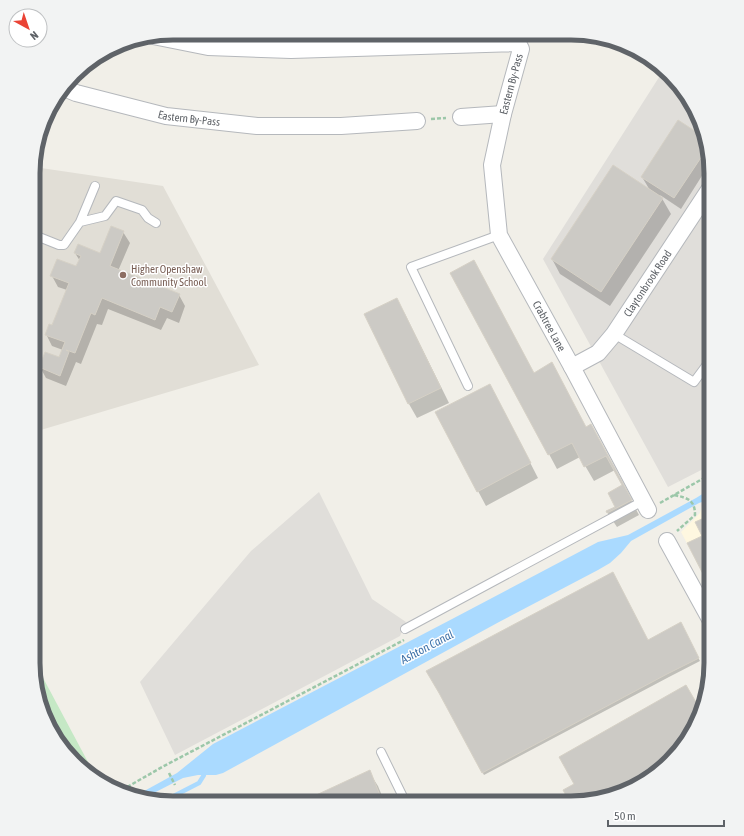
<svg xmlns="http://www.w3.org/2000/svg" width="744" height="836" viewBox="0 0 744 836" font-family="'Asap Condensed',sans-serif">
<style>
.commercial{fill:#fef7e0}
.industrial{fill:#e0deda}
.education{fill:#e1ded6}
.green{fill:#c5e8c5}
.water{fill:#aadaff}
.shadow{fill:#0003}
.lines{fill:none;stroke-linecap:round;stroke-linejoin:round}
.stream{stroke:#aadaff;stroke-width:4.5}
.building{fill:#cccac5;stroke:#d6d1c6}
.service-casing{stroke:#b5b8bc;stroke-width:10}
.minor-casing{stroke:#b5b8bc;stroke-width:18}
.path{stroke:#9cc7a9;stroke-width:2.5;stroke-dasharray:4 2;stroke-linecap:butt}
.service{stroke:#fff;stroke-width:8}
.minor{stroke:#fff;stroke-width:16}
.education-dot{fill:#8d6e63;stroke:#fff;stroke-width:1.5}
.labels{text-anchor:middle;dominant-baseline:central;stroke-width:3;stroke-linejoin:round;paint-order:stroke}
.street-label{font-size:11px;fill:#5f6368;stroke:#fff}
.education-label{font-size:11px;fill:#785e54;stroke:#fff;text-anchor:start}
.water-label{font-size:12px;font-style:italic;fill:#4174aa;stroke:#fff}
.rim{fill:none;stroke:#5f6368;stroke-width:5}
</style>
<rect width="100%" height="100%" fill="#f1efe8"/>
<path class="commercial" d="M711 499V584L705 572 703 574 681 532 700 513 703 502Z"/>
<path class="industrial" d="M663 71 688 95 711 164V465L668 487 543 259Z
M319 492 372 599 406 622 400 636 175 755 140 682 251 551Z"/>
<path class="education" d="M41 168 163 186 259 365 34 432V184Z"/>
<path class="green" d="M33 659 97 779 56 741 33 672Z"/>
<path class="water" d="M711 487V499L699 503 631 541 621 553 610 563 598 570 499 622 223 773 216 775H198L183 778 146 797 137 795 177 773 213 744 454 618 598 542 628 535 696 498 709 490Z"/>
<path class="shadow" d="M701 136 710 163 681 209 660 195 671 214 610 306 560 274 552 259 651 192 642 177Z
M123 232 130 243 118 271 179 295 185 306 179 323 167 318 161 330 108 309 102 325 97 324 81 364 76 362 66 386 46 378 40 367 60 359 63 350 52 346 46 334 53 326 67 290 58 287 52 276 77 268 80 261 75 253 100 254Z
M452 273 482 276 534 374 586 428 591 426 615 470 594 481 580 457 557 469Z
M396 299 405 314 449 403 417 418 409 404Z
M498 400 538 478 486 506 478 491Z
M631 500 639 515 617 527 607 512Z
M711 516V584H710L703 573V536Z
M680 624 700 661 669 677 484 775 441 694 648 641Z
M369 772 378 786 385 803H301Z"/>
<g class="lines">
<path class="stream" d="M162 802 199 783 204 775"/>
</g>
<path class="building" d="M678 120 701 135 706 150 674 198 641 177Z
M613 165 663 198 601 292 551 259Z
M111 226 124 231 110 266 180 294 172 312 160 307 155 320 102 298 95 315 91 313 75 353 66 350 69 352 60 376 39 367 45 352 59 357 65 342 45 335 49 324 52 325 69 283 50 276 57 259 76 266 81 256 74 253 78 244 100 253Z
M474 260 534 373 552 362 586 427 591 424 632 500 607 513 606 511 615 507 608 493 622 485 606 456 584 467 572 443 548 455 450 273Z
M397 298 441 388 408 404 364 314Z
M490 384 531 463 477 492 435 412Z
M711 515V569L703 574 687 543 702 536 695 522Z
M613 572 648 640 681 622 699 658 667 674 482 773 439 693 426 671Z
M686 685 700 709 692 733 649 780 580 803H570L563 790 574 784 559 757Z
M370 770 383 803H299Z"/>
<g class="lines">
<defs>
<path id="service" d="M80 222 95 186
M34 235 59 245H64L80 222 105 216 116 201 142 210 148 218 156 223
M614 334 694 382 711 359
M468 386 411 267 499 235
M405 629 643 501
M381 752 406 803"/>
<g id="minor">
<path id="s1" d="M153 36 208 47 291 50 518 43 521 49 503 114 492 165 499 235 572 367 648 510"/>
<path id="s2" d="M64 88 76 93 166 116 257 126H341L417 121"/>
<path d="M461 117 503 114"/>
<path id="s3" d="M572 367 598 353 614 334 711 187"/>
<path d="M667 541 711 621"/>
</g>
</defs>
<use href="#service" class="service-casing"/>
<use href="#minor" class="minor-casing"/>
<path class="path" d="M431 119 446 118
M674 495C688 498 695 500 695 515L677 531
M660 503 711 474
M169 773 175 785
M122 790 162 767 404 640"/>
<use href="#service" class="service"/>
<use href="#minor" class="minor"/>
</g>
<circle class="education-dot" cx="123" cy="275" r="4"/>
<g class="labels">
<g class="street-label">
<text transform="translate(511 84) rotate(-75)">Eastern By-Pass</text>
<text stroke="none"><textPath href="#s2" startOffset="129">Eastern By-Pass</textPath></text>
<text stroke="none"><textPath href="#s3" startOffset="115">Claytonbrook Road</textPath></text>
<text stroke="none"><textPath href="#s1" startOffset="667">Crabtree Lane</textPath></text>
</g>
<g class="education-label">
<text x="131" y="269">Higher Openshaw<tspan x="131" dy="13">Community School</tspan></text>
</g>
<g class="water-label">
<text transform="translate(427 647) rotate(-28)">Ashton Canal</text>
</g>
</g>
<path d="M0 0H744V836H0ZM173 40H571A133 133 0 0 1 704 173V663A133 133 0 0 1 571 796H173A133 133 0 0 1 40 663V173A133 133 0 0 1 173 40Z" fill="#f2f3f3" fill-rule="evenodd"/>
<path class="rim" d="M173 40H571A133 133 0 0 1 704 173V663A133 133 0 0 1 571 796H173A133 133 0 0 1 40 663V173A133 133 0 0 1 173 40Z"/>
<g transform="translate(28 28) rotate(140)"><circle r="19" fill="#ffffff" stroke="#bfc1c3"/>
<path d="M0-3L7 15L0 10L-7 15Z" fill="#ea4335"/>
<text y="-6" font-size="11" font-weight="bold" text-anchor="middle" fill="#5f6368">N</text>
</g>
<path d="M608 820v6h116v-6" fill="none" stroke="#5f6368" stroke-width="2"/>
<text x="614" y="820" font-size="12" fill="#5f6368" stroke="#ffffff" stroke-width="3" paint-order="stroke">50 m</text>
</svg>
